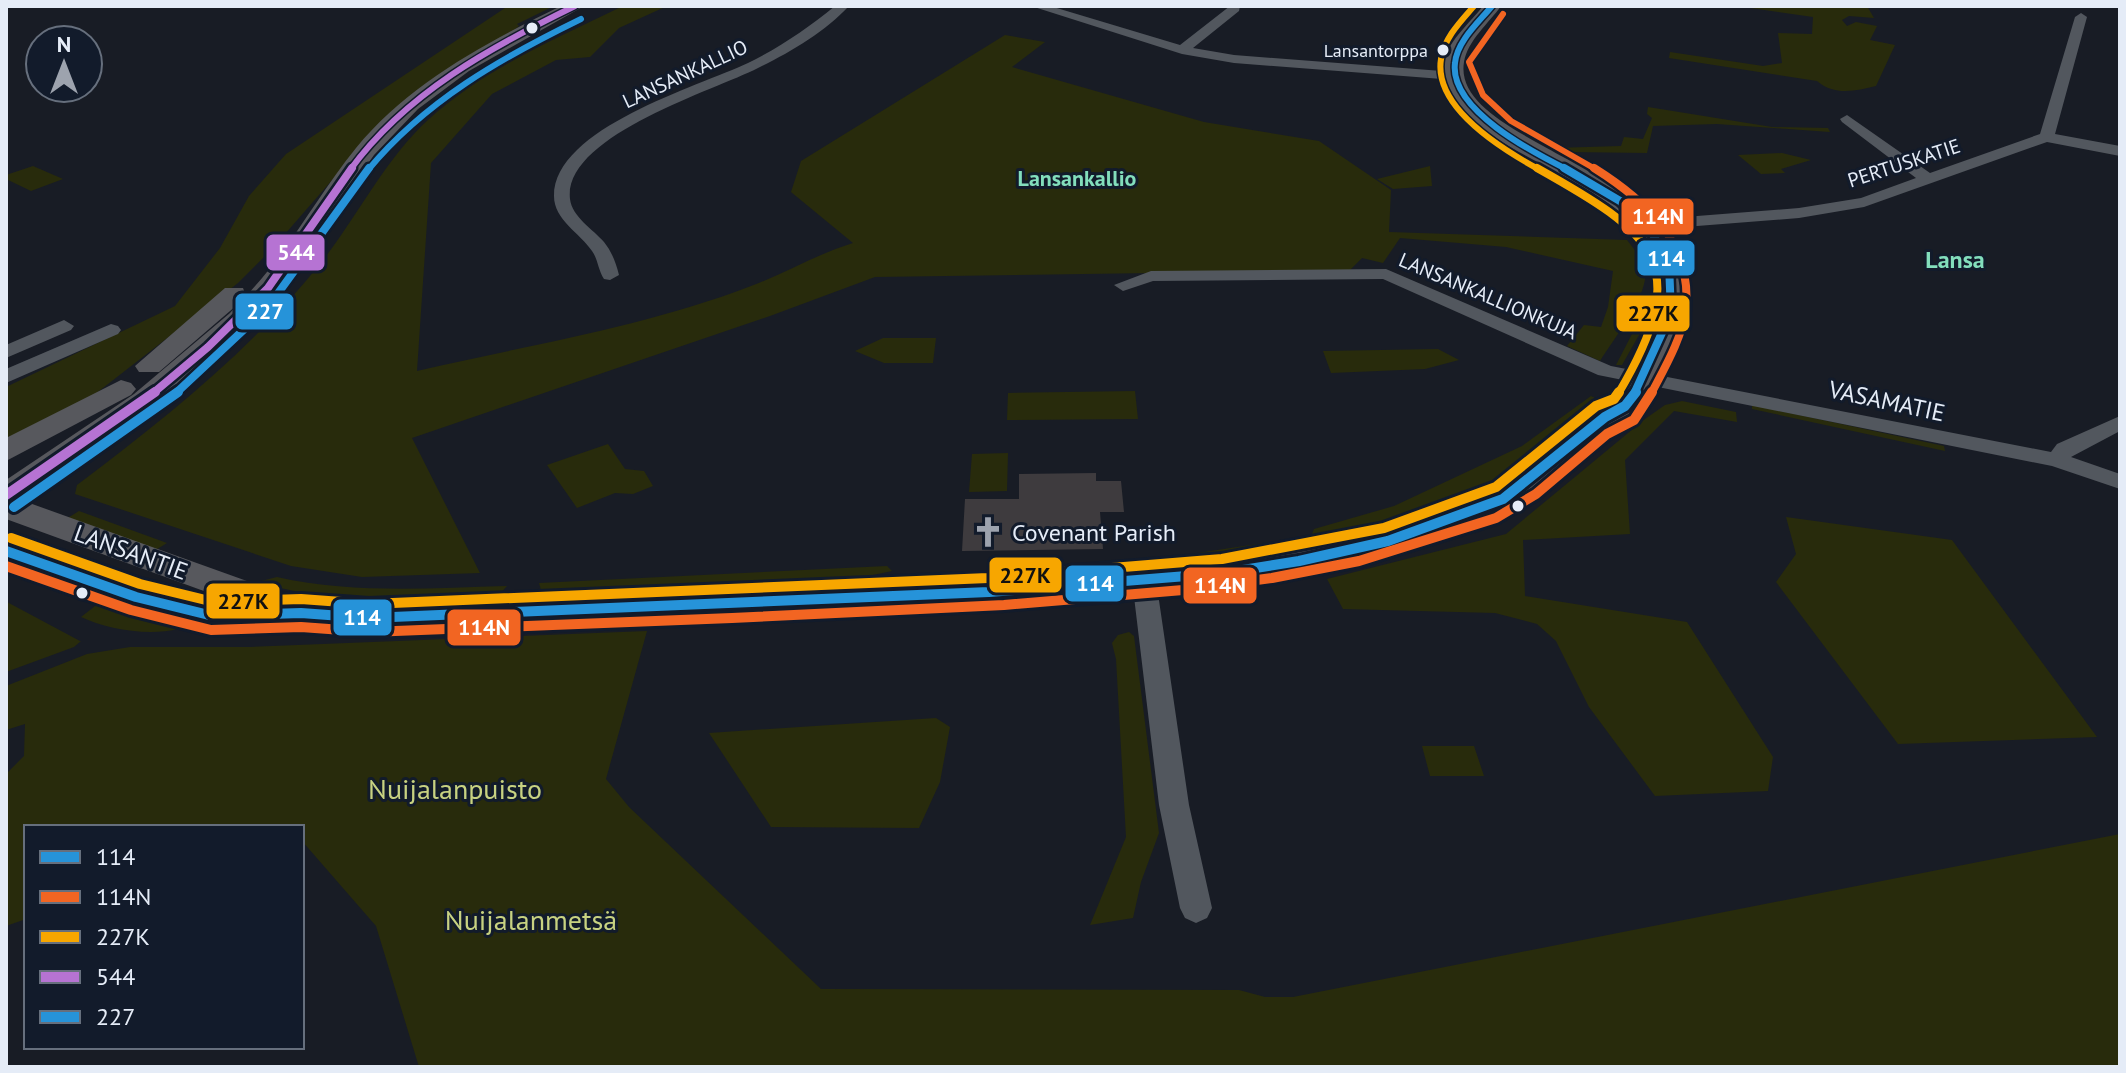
<svg xmlns="http://www.w3.org/2000/svg" width="2126" height="1073" viewBox="0 0 2126 1073" font-family="'PT Sans',sans-serif">
<style>
.green{fill:#282b0c}
.building{fill:#3e3b3e}
.lines{fill:none;stroke-linecap:round;stroke-linejoin:round}
.street{fill:#52575e;fill-rule:evenodd}
.secondary{fill:#57585d;fill-rule:evenodd}
.bus-1-far2-casing{stroke:#121b2b;stroke-width:9}
.bus-1-far1-casing{stroke:#121b2b;stroke-width:13}
.bus-1-casing{stroke:#121b2b;stroke-width:16}
.bus-2-far2-casing{stroke:#121b2b;stroke-width:9}
.bus-2-far1-casing{stroke:#121b2b;stroke-width:13}
.bus-2-casing{stroke:#121b2b;stroke-width:16}
.bus-3-far2-casing{stroke:#121b2b;stroke-width:9}
.bus-3-far1-casing{stroke:#121b2b;stroke-width:13}
.bus-3-casing{stroke:#121b2b;stroke-width:16}
.bus-4-far2-casing{stroke:#121b2b;stroke-width:9}
.bus-4-far1-casing{stroke:#121b2b;stroke-width:13}
.bus-4-casing{stroke:#121b2b;stroke-width:16}
.bus-5-far2-casing{stroke:#121b2b;stroke-width:9}
.bus-5-far1-casing{stroke:#121b2b;stroke-width:13}
.bus-5-casing{stroke:#121b2b;stroke-width:16}
.bus-1-far2{stroke:#2693d9;stroke-width:6}
.bus-1-far1{stroke:#2693d9;stroke-width:8}
.bus-1{stroke:#2693d9;stroke-width:10}
.bus-2-far2{stroke:#f26522;stroke-width:6}
.bus-2-far1{stroke:#f26522;stroke-width:8}
.bus-2{stroke:#f26522;stroke-width:10}
.bus-3-far2{stroke:#f7a600;stroke-width:6}
.bus-3-far1{stroke:#f7a600;stroke-width:8}
.bus-3{stroke:#f7a600;stroke-width:10}
.bus-4-far2{stroke:#b673d3;stroke-width:6}
.bus-4-far1{stroke:#b673d3;stroke-width:8}
.bus-4{stroke:#b673d3;stroke-width:10}
.bus-5-far2{stroke:#2693d9;stroke-width:6}
.bus-5-far1{stroke:#2693d9;stroke-width:8}
.bus-5{stroke:#2693d9;stroke-width:10}
.bus-dot{fill:#e5ecf7;stroke:#121b2b;stroke-width:3}
.labels{text-anchor:middle;dominant-baseline:central;stroke-width:6;stroke-linejoin:round;paint-order:stroke}
.far-bus-label{font-size:18px;fill:#e5ecf7;stroke:#121b2b;text-anchor:end}
.far-street-label{font-size:20px;fill:#e5ecf7;stroke:#121b2b}
.far-neighbourhood-label{font-size:22px;font-weight:bold;fill:#83debc;stroke:#121b2b}
.far-quarter-label{font-size:24px;font-weight:bold;fill:#83debc;stroke:#121b2b}
.street-label{font-size:24px;fill:#e5ecf7;stroke:#121b2b}
.poi-label{font-size:24px;fill:#e5ecf7;stroke:#121b2b;text-anchor:start}
.near-park-label{font-size:28px;fill:#c8d281;stroke:#121b2b}
.line-badge{stroke:#121b2b;stroke-width:3}
.badge-label{font-size:22px;text-anchor:middle;font-weight:bold;fill:#fff}
.pale-badge-label{font-size:22px;text-anchor:middle;font-weight:bold;fill:#111}
</style>
<rect width="100%" height="100%" fill="#181c25"/>
<path class="green" d="M508 6H554L517 24 519 26 503 39 386 118 272 249 238 283 90 398 6 446V387L175 306 220 248 249 196 286 154Z
M623 6H667L619 28 590 57 556 60 492 94 431 163 417 371C528 345 645 327 751 286 786 273 817 254 853 243L791 192 801 161 1005 35 1045 42 1012 67 1204 122 1319 141 1391 190 1389 232 1627 240C1634 249 1644 260 1645 272 1649 294 1612 342 1600 361L1567 346 1584 325 1601 327 1608 307 1613 271 1506 247 1400 238 1383 263 1362 258 1350 270 875 277 770 316 412 438 480 573 362 577 291 566 75 494 77 485C167 417 253 349 323 260 359 214 386 158 429 119 486 68 555 39 623 6Z
M1737 6H1867L1874 18 1849 16 1842 20 1847 26 1856 22 1877 26 1870 40 1895 45 1876 86C1856 91 1834 96 1817 81L1669 58 1670 52 1763 66 1782 63 1778 33 1812 34 1813 17Z
M1648 107 1772 127 1828 128 1830 132 1717 124 1653 126 1647 153 1569 152 1570 158 1541 143 1550 142 1554 148 1621 146 1624 137 1643 139 1652 118 1647 114Z
M1782 153 1811 160 1781 169 1785 173 1761 174 1738 155Z
M33 166 63 179 31 191 6 179V175Z
M1430 166 1432 186 1393 189 1377 179Z
M326 224H334C313 254 213 383 182 384L294 270Z
M1660 278V298L1622 365H1616L1649 301 1654 282Z
M883 338H936L933 363H884L855 351Z
M1438 349 1459 360 1425 369 1331 373 1323 351Z
M1135 391 1138 419 1007 420 1008 393Z
M1591 396 1597 399C1569 424 1543 450 1513 471 1456 510 1383 530 1316 539L1312 534 1314 529 1394 506 1522 446Z
M1682 401 1736 412 1737 422 1674 411 1625 460 1630 534 1523 540 1525 596 1687 622 1773 757 1768 791 1655 796 1589 707 1556 641 1537 624 1495 613 1343 609 1327 579 1506 534 1645 419 1665 405Z
M1752 405 1944 446 1945 451 1752 409Z
M608 444 625 469 644 471 653 486 633 494 615 493 577 508 547 465Z
M1008 453 1007 491 969 492 972 454Z
M79 511 167 543 154 551 66 519Z
M1786 517 1952 540 2097 737 1898 744 1776 582 1796 554Z
M1270 542V547C1215 567 1128 565 1069 567L1165 558Z
M887 566 892 571 830 584 590 596H551L541 590 539 583Z
M277 577C352 594 430 588 507 586L496 598C416 600 336 605 257 582Z
M7 602 80 641H81L74 647 6 672Z
M99 603 202 618C172 641 113 632 81 617Z
M647 631 606 779 629 807 821 989 1239 990 1265 997H1293L2120 834V1067H419L376 926 302 841V827H26V919L6 926V774L24 756 25 724 6 730V686L87 654 130 647H250Z
M1129 632 1134 636 1159 833 1141 882 1133 918 1090 925 1126 837 1116 659 1112 643 1118 635Z
M936 718 950 727 940 782 919 828 771 827 709 733Z
M1422 746H1474L1484 776H1430Z"/>
<path class="building" d="M1096 473V481H1121L1124 512H1100L1103 549 962 551 965 499H1019V474Z"/>
<g class="lines">
<path class="street" d="M835 6H849C825 32 789 53 758 68 713 91 563 136 570 199 572 217 593 229 604 242 612 252 616 263 619 275L610 280 604 279C598 270 598 259 592 251 580 233 554 220 554 196 554 128 697 87 748 63 779 48 808 28 835 6Z
M1031 6H1050L1180 45 1230 6H1240L1239 11 1193 48 1234 55 1455 72 1462 76 1455 80 1234 63 1182 54Z
M2081 13 2087 17 2055 134 2120 146V156L2047 142 1864 207 1799 218 1646 230 1637 225 1646 220 1799 208 1861 198 1916 178 1842 122 1840 119 1847 115 1930 173 2040 134 2075 17Z
M1386 269 1611 366 2051 452 2057 444 2120 416V431L2071 457 2120 474V489L2052 466 1598 375 1383 279 1153 281 1123 291 1114 285 1151 271Z
M64 320 74 326 71 330 6 358V345Z
M111 324 118 326 121 330 118 334 6 383V369Z
M1144 571 1153 574 1156 580 1189 805 1212 908 1207 918 1196 923 1185 918 1180 908 1159 805 1132 580 1135 574Z"/>
<path class="secondary" d="M561 6H584L469 71 418 109 374 155 290 278 249 324 155 406 21 500 300 600 369 605 989 579 1224 561 1299 549 1381 531 1491 491 1594 411 1612 405C1626 387 1633 365 1642 345 1647 334 1654 323 1657 312 1660 302 1658 291 1658 281 1654 173 1451 164 1444 67 1443 45 1471 22 1483 6H1501C1489 23 1468 40 1464 62 1450 147 1703 167 1685 308 1683 324 1672 339 1667 353 1655 383 1648 413 1616 423L1515 507 1400 549 1299 573 1224 585 989 605 369 631 301 626 213 629 123 606 6 564V539C79 560 156 605 234 602L6 519V480L134 394 230 313 237 305 159 372H139L135 366 225 288H243L246 296C289 251 317 196 356 148 409 83 487 42 561 6Z
M121 380 131 383 136 389 131 395 6 461V438Z"/>
<defs>
<path id="bus-1-far2" d="M1492 6C1479 22 1457 41 1455 63 1449 110 1534 153 1568 170"/>
<path id="bus-1-far1" d="M1564 168 1620 201 1650 229 1669 264 1671 313 1634 394"/>
<path id="bus-1" d="M6 551 136 597 213 616 301 613 369 618 989 592 1224 573 1299 561 1388 541 1503 499 1605 417 1625 406 1636 392"/>
<path id="bus-2-far2" d="M1503 14 1469 62 1483 95 1511 121 1597 170"/>
<path id="bus-2-far1" d="M1594 168C1645 200 1692 242 1686 308 1683 337 1664 369 1651 394"/>
<path id="bus-2" d="M6 566 131 610 211 630 301 627 370 632 732 618 1004 605 1183 590 1272 578 1359 561 1496 518 1536 494 1607 434 1634 420 1652 392"/>
<path id="bus-3-far2" d="M1474 6C1461 21 1444 38 1441 59 1433 108 1505 151 1540 170"/>
<path id="bus-3-far1" d="M1537 168C1653 233 1696 263 1618 394"/>
<path id="bus-3" d="M11 538 140 584 214 602 301 599 369 604 988 578 1222 559 1384 528 1496 487 1596 406 1614 399 1619 392"/>
<path id="bus-4-far2" d="M350 170C406 93 491 47 575 6"/>
<path id="bus-4-far1" d="M152 394 208 347 268 288 352 168"/>
<path id="bus-4" d="M6 495 155 392"/>
<path id="bus-5-far2" d="M368 170C425 101 501 58 581 19"/>
<path id="bus-5-far1" d="M175 394 268 307 369 168"/>
<path id="bus-5" d="M14 507 178 392"/>
</defs>
<use href="#bus-1-far2" class="bus-1-far2-casing"/>
<use href="#bus-1-far1" class="bus-1-far1-casing"/>
<use href="#bus-1" class="bus-1-casing"/>
<use href="#bus-2-far2" class="bus-2-far2-casing"/>
<use href="#bus-2-far1" class="bus-2-far1-casing"/>
<use href="#bus-2" class="bus-2-casing"/>
<use href="#bus-3-far2" class="bus-3-far2-casing"/>
<use href="#bus-3-far1" class="bus-3-far1-casing"/>
<use href="#bus-3" class="bus-3-casing"/>
<use href="#bus-4-far2" class="bus-4-far2-casing"/>
<use href="#bus-4-far1" class="bus-4-far1-casing"/>
<use href="#bus-4" class="bus-4-casing"/>
<use href="#bus-5-far2" class="bus-5-far2-casing"/>
<use href="#bus-5-far1" class="bus-5-far1-casing"/>
<use href="#bus-5" class="bus-5-casing"/>
<use href="#bus-1-far2" class="bus-1-far2"/>
<use href="#bus-1-far1" class="bus-1-far1"/>
<use href="#bus-1" class="bus-1"/>
<use href="#bus-2-far2" class="bus-2-far2"/>
<use href="#bus-2-far1" class="bus-2-far1"/>
<use href="#bus-2" class="bus-2"/>
<use href="#bus-3-far2" class="bus-3-far2"/>
<use href="#bus-3-far1" class="bus-3-far1"/>
<use href="#bus-3" class="bus-3"/>
<use href="#bus-4-far2" class="bus-4-far2"/>
<use href="#bus-4-far1" class="bus-4-far1"/>
<use href="#bus-4" class="bus-4"/>
<use href="#bus-5-far2" class="bus-5-far2"/>
<use href="#bus-5-far1" class="bus-5-far1"/>
<use href="#bus-5" class="bus-5"/>
</g>
<defs>
<symbol id="church-bare" viewBox="-9 -9 18 18"><path d="M-1.2-6h2.4v3.5h3.3v2.4h-3.3V6h-2.4V-.1h-3.3v-2.4h3.3Z" fill="#9da3ae" stroke="#121b2b" stroke-width="2.5" paint-order="stroke"/></symbol>
</defs>
<g fill-rule="evenodd">
<use href="#church-bare" x="966" y="510" width="44" height="44"/>
</g>
<g class="bus-dot">
<circle cx="532" cy="28" r="7"/>
<circle cx="1443" cy="50" r="7"/>
<circle cx="1518" cy="506" r="7"/>
<circle cx="82" cy="593" r="7"/>
</g>
<g class="labels">
<g class="far-bus-label">
<text x="1428" y="50">Lansantorppa</text>
</g>
<g class="far-street-label">
<text transform="translate(685 74) rotate(-25)">LANSANKALLIO</text>
<text transform="translate(1904 163) rotate(-18)">PERTUSKATIE</text>
<text transform="translate(1488 296) rotate(23)">LANSANKALLIONKUJA</text>
</g>
<g class="far-neighbourhood-label">
<text x="1077" y="178">Lansankallio</text>
</g>
<g class="far-quarter-label">
<text x="1955" y="259">Lansa</text>
</g>
<g class="street-label">
<text transform="translate(1887 401) rotate(12)">VASAMATIE</text>
<text transform="translate(131 552) rotate(20)">LANSANTIE</text>
</g>
<g class="poi-label">
<text x="1012" y="532">Covenant Parish</text>
</g>
<g class="near-park-label">
<text x="455" y="788">Nuijalanpuisto</text>
<text x="531" y="919">Nuijalanmetsä</text>
</g>
</g>
<g class="line-badge">
<rect x="1620" y="197" width="75" height="39" rx="8" fill="#f26522"/>
<rect x="265" y="233" width="61" height="39" rx="8" fill="#b673d3"/>
<rect x="1636" y="239" width="60" height="38" rx="8" fill="#2693d9"/>
<rect x="234" y="292" width="61" height="39" rx="8" fill="#2693d9"/>
<rect x="1615" y="294" width="76" height="39" rx="8" fill="#f7a600"/>
<rect x="988" y="556" width="75" height="38" rx="8" fill="#f7a600"/>
<rect x="1064" y="564" width="61" height="39" rx="8" fill="#2693d9"/>
<rect x="1182" y="566" width="76" height="39" rx="8" fill="#f26522"/>
<rect x="205" y="582" width="76" height="38" rx="8" fill="#f7a600"/>
<rect x="332" y="598" width="61" height="39" rx="8" fill="#2693d9"/>
<rect x="446" y="608" width="76" height="39" rx="8" fill="#f26522"/>
</g>
<g class="badge-label">
<text x="1658" y="224">114N</text>
<text x="296" y="260">544</text>
<text x="1666" y="266">114</text>
<text x="265" y="319">227</text>
<text x="1095" y="591">114</text>
<text x="1220" y="593">114N</text>
<text x="362" y="625">114</text>
<text x="484" y="635">114N</text>
</g>
<g class="pale-badge-label">
<text x="1653" y="321">227K</text>
<text x="1025" y="583">227K</text>
<text x="243" y="609">227K</text>
</g>
<rect width="2126" height="1073" fill="none" stroke="#e5ecf7" stroke-width="16"/>
<rect x="24" y="825" width="280" height="224" fill="#121b2b" stroke="#666f7d" stroke-width="2"/>
<rect x="40" y="851" width="40" height="12" fill="#2693d9" stroke="#666f7d" stroke-width="2"/>
<text x="96" y="865" font-size="24" fill="#e5ecf7">114</text>
<rect x="40" y="891" width="40" height="12" fill="#f26522" stroke="#666f7d" stroke-width="2"/>
<text x="96" y="905" font-size="24" fill="#e5ecf7">114N</text>
<rect x="40" y="931" width="40" height="12" fill="#f7a600" stroke="#666f7d" stroke-width="2"/>
<text x="96" y="945" font-size="24" fill="#e5ecf7">227K</text>
<rect x="40" y="971" width="40" height="12" fill="#b673d3" stroke="#666f7d" stroke-width="2"/>
<text x="96" y="985" font-size="24" fill="#e5ecf7">544</text>
<rect x="40" y="1011" width="40" height="12" fill="#2693d9" stroke="#666f7d" stroke-width="2"/>
<text x="96" y="1025" font-size="24" fill="#e5ecf7">227</text>
<g transform="translate(64 64)"><circle r="38" fill="#121b2b" stroke="#666f7d" stroke-width="2"/>
<path d="M0-6L14 30L0 20L-14 30Z" fill="#9da3ae"/>
<text y="-12" font-size="22" font-weight="bold" text-anchor="middle" fill="#e5ecf7">N</text>
</g>
</svg>
